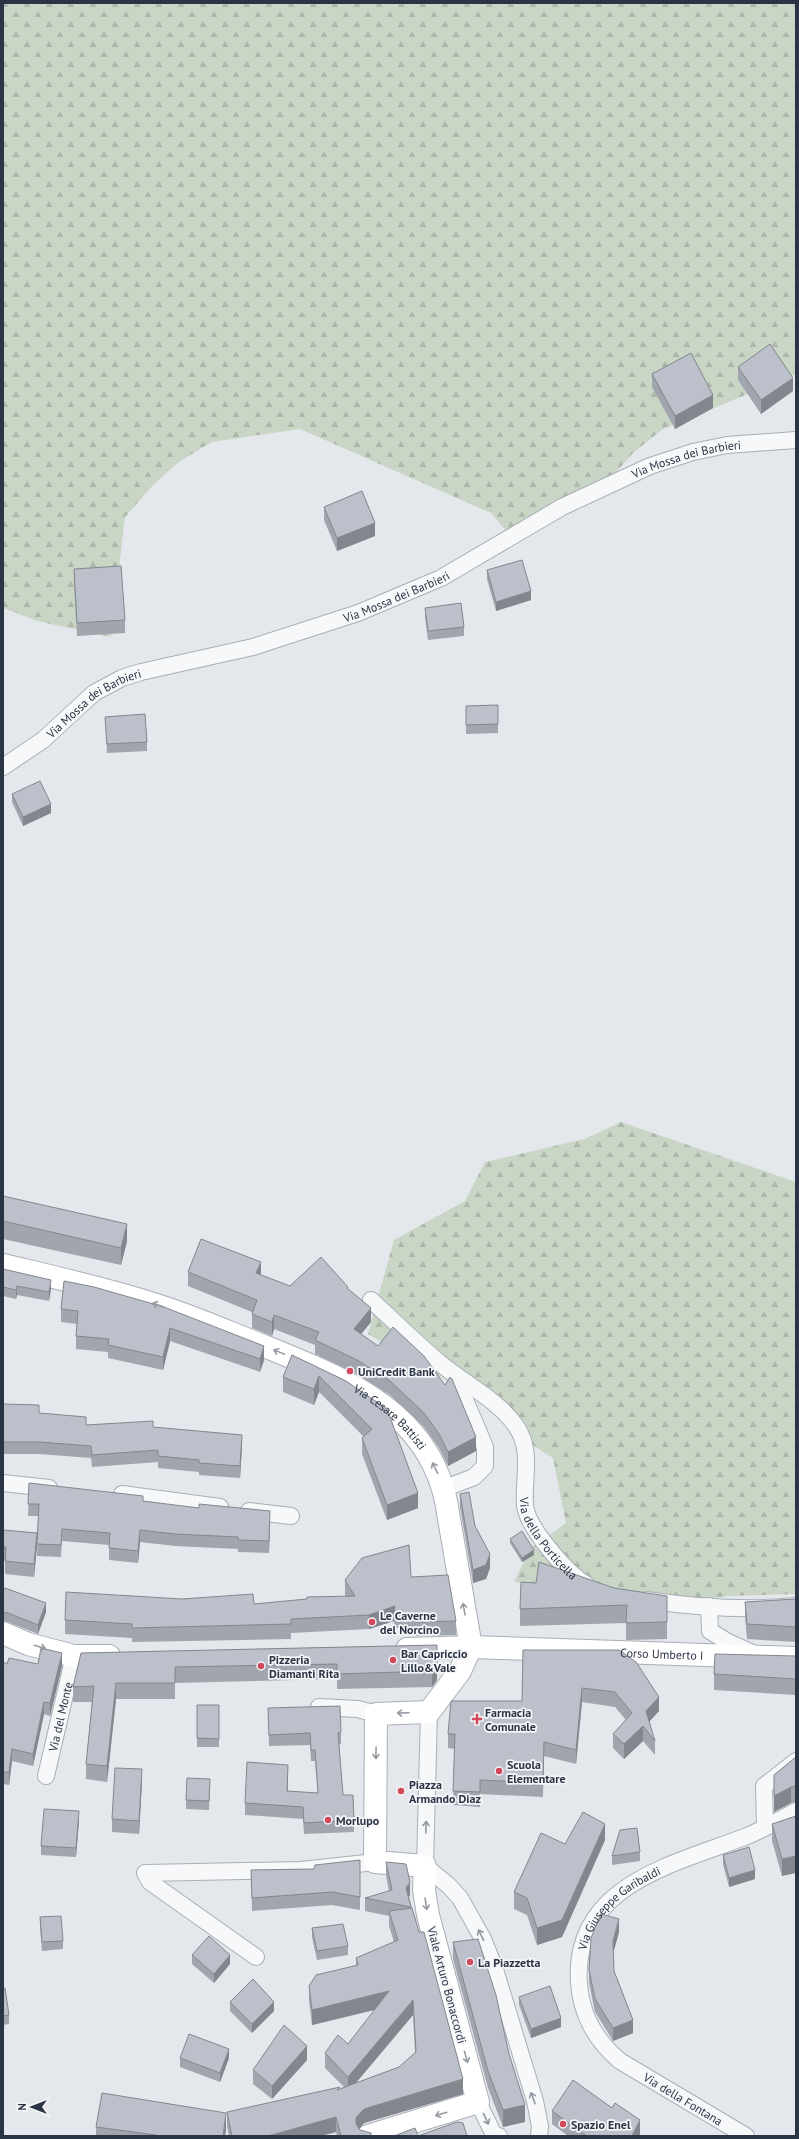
<svg xmlns="http://www.w3.org/2000/svg" width="799" height="2139" viewBox="0 0 799 2139" font-family="'PT Sans',sans-serif">
<style>
.forest{fill:url(#forest-firs)}
.lines{fill:none;stroke-linecap:round;stroke-linejoin:round}
.street-casing{stroke:#a9aeb7;stroke-width:18}
.secondary-casing{stroke:#a9aeb7;stroke-width:24}
.street{stroke:#f7f8fa;stroke-width:16}
.secondary{stroke:#fff;stroke-width:22}
.wall{fill:#a1a5ae;fill-rule:evenodd}
.shaded-wall{fill:#83868d}
.building{fill:#bbc0ca;stroke:#83868d}
.oneway{stroke:#959aa2}
.oneway2{stroke:#9196a0}
.poi-dot{fill:#d1495b;stroke:#f4f6f9;stroke-width:1.5}
.labels{text-anchor:middle;dominant-baseline:central;stroke-width:3.5;stroke-linejoin:round;paint-order:stroke}
.street-label{font-size:12px;fill:#2b3445;stroke:#f4f6f9}
.poi-label{font-size:12px;font-weight:bold;fill:#2b3445;stroke:#f4f6f9;text-anchor:start}
</style>
<defs>
<pattern id="forest-firs" width="22" height="20" patternUnits="userSpaceOnUse"><rect width="22" height="20" fill="#c9d6c5"/><path d="M5 1l3.5 6h-7zM16 11l3.5 6h-7z" fill="#adb8ab"/></pattern>
</defs>
<rect width="100%" height="100%" fill="#e4e7ec"/>
<path class="forest" d="M3 3H796V374L663 429 634 452 608 481 514 540 491 513 300 429 212 442 180 461 154 484 125 517 111 637 37 621 3 608Z
M621 1122 796 1182V1594L728 1596 582 1614 550 1585 514 1582 530 1549 566 1523 553 1458 517 1435 485 1402 368 1334 394 1240 465 1201 485 1162 585 1139Z"/>
<g class="lines">
<defs>
<g id="street">
<path id="s1" d="M3 767 43 740 94 693 122 678 141 672 253 647 358 613 441 578 562 507 650 466 693 452 727 445 796 440"/>
<path id="s2" d="M371 1300C394 1321 417 1344 441 1364 464 1383 499 1401 516 1426 533 1451 523 1477 525 1505 527 1528 568 1574 587 1585"/>
<path d="M3 1483 49 1488"/>
<path d="M443 1489 474 1477 485 1466V1447L454 1374"/>
<path d="M122 1494 220 1507"/>
<path d="M249 1511 291 1516"/>
<path d="M646 1600C694 1607 747 1611 796 1606"/>
<path d="M709 1606 710 1631 728 1642 755 1654"/>
<path d="M319 1707 358 1709 376 1714"/>
<path d="M429 1712 425 1866 449 1886 460 1898 483 1939 494 1966 535 2101 540 2126 539 2136"/>
<path id="s3" d="M46 1776 74 1656"/>
<path d="M765 1827 764 1786 796 1761"/>
<path d="M256 1957 150 1882 145 1873 301 1870 375 1862"/>
<path d="M478 2102 494 2135 499 2136"/>
<path id="s4" d="M746 2136 620 2061C596 2041 581 2014 579 1983 572 1884 676 1864 747 1836 764 1829 780 1820 796 1811"/>
</g>
<g id="secondary">
<path id="s5" d="M3 1265C53 1277 104 1288 153 1304 192 1316 230 1333 269 1348 313 1366 360 1384 396 1416 422 1439 439 1468 446 1501L471 1647"/>
<path d="M3 1633 28 1644 74 1656H109"/>
<path id="s6" d="M407 1649 471 1647 796 1658"/>
<path d="M368 2136 478 2102 428 1915 424 1890 425 1866 375 1862 376 1714 429 1712 460 1671 471 1647"/>
</g>
</defs>
<use href="#street" class="street-casing"/>
<use href="#secondary" class="secondary-casing"/>
<use href="#street" class="street"/>
<use href="#secondary" class="secondary"/>
</g>
<path class="wall" d="M738 367 793 391 761 414 738 380Z
M652 374 713 408 675 429 652 387Z
M324 507 375 536 337 551 324 520Z
M74 569 125 620V633L77 636 74 583Z
M487 570 531 600 496 611 487 579Z
M425 608 464 627V636L428 640 425 617Z
M498 705V733L466 734V706Z
M105 717 147 742V751L107 753Z
M12 794 51 813 23 826 12 802Z
M3 1196 127 1241 121 1265 3 1239Z
M3 1269 51 1289 49 1301 17 1295 16 1299 3 1296Z
M188 1272 261 1275 290 1286 348 1289 371 1322 361 1334 476 1451 448 1466 439 1448 424 1427 390 1395 357 1374 315 1354V1345L274 1329 272 1336 252 1328V1312L188 1286Z
M64 1281 264 1360 260 1372 170 1341 163 1370 108 1358V1352L76 1349V1336L77 1324 61 1322V1309Z
M292 1355 346 1381 418 1508 387 1520 362 1454V1438L364 1437 319 1392 314 1405 283 1392V1377Z
M3 1404 86 1425 153 1427 242 1447 240 1478 199 1475V1472L158 1468V1462L92 1467 91 1458 39 1454H3Z
M29 1483 143 1501 270 1523 269 1553 238 1552V1549L175 1546 140 1542 138 1563 109 1560V1545L62 1541 61 1557 37 1556 38 1516H28Z
M460 1494 475 1526 490 1568 486 1579 473 1583 460 1507Z
M3 1530 37 1546 34 1577 5 1574V1560H3Z
M510 1539 534 1555 522 1562 510 1543Z
M411 1577 456 1621V1635L416 1636V1627L394 1628V1621L369 1629 291 1633V1639L132 1642V1638L65 1634V1620L346 1597 345 1595V1580Z
M614 1588 667 1622V1639L626 1640V1623L520 1626V1609Z
M3 1592 46 1612 38 1634 8 1622 3 1621Z
M796 1599V1642L747 1639 745 1617V1602Z
M437 1645V1680L432 1687 337 1689V1679L175 1683V1699H116L107 1782 86 1779V1764L92 1702H73V1687L81 1653Z
M523 1650 659 1711 649 1722 655 1741V1755L643 1741 624 1759 613 1748V1734L626 1720 615 1707 582 1702 576 1764 544 1756 543 1797 480 1794V1807L453 1805 455 1749 448 1748V1734L522 1701Z
M796 1656V1695L714 1690V1674Z
M3 1662 7 1664H38L62 1666 50 1716 44 1714 33 1766 12 1761 9 1785 3 1784Z
M197 1705H219V1747H197Z
M268 1708 341 1732V1744H339L343 1795 354 1820V1832L304 1834 303 1819 245 1815V1803L288 1776V1791L318 1793 315 1761H311L310 1745 269 1746Z
M796 1757V1802L791 1803 774 1812V1775Z
M142 1782 139 1834 112 1832V1819Z
M210 1788 209 1810 186 1809V1800Z
M796 1816 782 1876 772 1841V1824Z
M79 1820 76 1857 41 1855V1846Z
M605 1840 562 1937 537 1945 527 1915 514 1909V1892L565 1844Z
M640 1852V1861L612 1865V1856Z
M723 1855 755 1879 729 1887 723 1864Z
M360 1860V1910L332 1905 252 1911 251 1870 314 1869Z
M386 1862 410 1895 409 1897 463 2094 364 2123 359 2129 360 2130 371 2136H337L336 2132 320 2136H229L227 2127V2112L340 2089 344 2087 325 2068V2053L348 2044 375 2010 312 2025 309 2001V1986L356 1965V1958L394 1942 389 1926V1916L365 1911V1898L389 1891 386 1875ZM413 2015 415 2053 399 2067 356 2083Z
M40 1917 63 1941V1949L42 1951 40 1926Z
M312 1928 348 1946V1955L317 1960 312 1937Z
M619 1932 613 1953 614 1971 633 2033 613 2041 595 2012 589 1983V1970Z
M453 1942 509 2054 525 2122 503 2127 488 2088 453 1959Z
M192 1955 230 1964 214 1983 192 1964Z
M3 1989 9 2015V2024L3 2025Z
M519 1997 561 2027 531 2038 519 2005Z
M230 2002 274 2011 252 2033 230 2011Z
M180 2058H229L220 2082 180 2067Z
M307 2060 272 2099 253 2084V2070Z
M552 2111 640 2134 639 2136H568L552 2124Z
M96 2127 226 2130 225 2136H96Z"/>
<path class="shaded-wall" d="M793 378V391L761 414V400Z
M713 395V408L675 429V416Z
M375 523V536L337 551V538Z
M531 591V600L496 611V602Z
M51 804V813L23 826V817Z
M127 1224V1241L121 1265V1248Z
M261 1262V1275L256 1273Z
M51 1280V1289L49 1301V1292Z
M17 1286V1295L16 1299V1290Z
M371 1308V1322L354 1343V1329Z
M274 1315V1329L272 1336V1322Z
M170 1328V1341L163 1370V1357Z
M264 1346V1360L260 1372V1359Z
M319 1376V1392L314 1405V1389Z
M242 1435V1447L240 1478V1466Z
M476 1437V1451L448 1466V1452Z
M418 1493V1508L387 1520V1505Z
M270 1511V1523L269 1553V1541Z
M140 1530V1542L138 1563V1551Z
M37 1533V1546L34 1577V1564Z
M534 1550V1555L522 1562V1558Z
M490 1554V1568L486 1579 473 1583V1570Z
M46 1603V1612L38 1634V1625Z
M395 1606 394 1621 369 1629V1615Z
M62 1653V1666L50 1716V1703Z
M437 1665V1680L432 1687V1671Z
M116 1683V1699L107 1782V1766Z
M582 1688V1702L576 1764V1750Z
M659 1697V1711L646 1725V1711Z
M44 1702V1714L33 1766V1754Z
M643 1726V1741L624 1759V1744Z
M12 1749V1761L9 1785V1772Z
M288 1765V1776L287 1802V1791Z
M142 1769V1782L139 1834V1821Z
M791 1787V1803L774 1812V1796Z
M79 1811V1820L76 1857V1848Z
M605 1824V1840L562 1937 537 1945V1928Z
M796 1856V1873L782 1876V1859Z
M755 1870V1879L729 1887V1878Z
M410 1882V1895L406 1901V1888Z
M619 1919V1932L613 1954V1941Z
M230 1955V1964L214 1983V1974Z
M389 1991V2006L312 2025V2010Z
M413 2000V2015L348 2092V2077Z
M274 2002V2011L252 2033V2024Z
M561 2018V2027L531 2038V2029Z
M633 2020V2033L613 2041V2028Z
M307 2046V2060L272 2099V2086Z
M229 2049V2058L220 2082V2073Z
M463 2079V2094L364 2123 356 2133V2118L364 2109Z
M525 2105V2122L503 2127V2110Z
M226 2113V2130L225 2136H223Z
M336 2117V2132L320 2136H268Z
M640 2120V2134L639 2136H632Z"/>
<path class="building" d="M770 344 793 378 761 400 738 367Z
M691 353 713 395 675 416 652 374Z
M362 491 375 523 337 538 324 507Z
M522 560 531 591 496 602 487 570Z
M121 566 125 620 77 623 74 569Z
M461 603 464 627 428 631 425 608Z
M498 705V724L466 725V706Z
M145 714 147 742 107 744 105 717Z
M40 781 51 804 23 817 12 794Z
M3 1196 127 1224 121 1248 3 1221Z
M201 1239 261 1262 256 1273 290 1286 321 1257 348 1287 347 1288 371 1308 354 1329 378 1346 393 1327 424 1356 445 1385 450 1377 452 1379 476 1437 448 1452 439 1434 424 1413 390 1381 357 1360 315 1340 319 1332 274 1315 272 1322 252 1314 257 1300 188 1272Z
M3 1269 51 1280 49 1292 17 1286 16 1290 3 1287Z
M64 1281 94 1287 164 1307 264 1346 260 1359 170 1328 163 1357 108 1345 109 1339 76 1336 78 1311 61 1309Z
M292 1355 346 1381 387 1409 418 1493 387 1505 362 1438 372 1429 319 1376 314 1389 283 1377Z
M3 1404 39 1405V1413L86 1417V1425L153 1421V1427L242 1435 240 1466 199 1463V1460L158 1456V1450L92 1455 91 1446 39 1442H3Z
M29 1483 143 1496V1501L199 1508V1504L270 1511 269 1541 238 1540V1537L175 1534 140 1530 138 1551 109 1548 110 1533 62 1529 61 1545 37 1544 39 1504H28Z
M469 1492 475 1526 490 1554 486 1565 473 1570 460 1494Z
M3 1530 37 1533 34 1564 5 1561 6 1547H3Z
M522 1531 534 1550 522 1558 510 1539Z
M409 1545 411 1577 448 1575 456 1621 416 1622V1613L394 1614 395 1606 369 1615 291 1619V1624L132 1628V1624L65 1620 66 1592 182 1599 253 1594 254 1604 307 1599V1597L355 1596 345 1580 362 1558Z
M539 1562 614 1588 667 1596V1622L626 1623 627 1605 520 1609 521 1582 536 1583Z
M5 1588 46 1603 38 1625 8 1613 3 1612V1592Z
M796 1599V1627L747 1624 745 1602Z
M437 1645V1665L432 1671 337 1674V1664L175 1667V1683H116L107 1766 86 1764 94 1686 73 1687 81 1653Z
M41 1648 62 1653 50 1703 44 1702 33 1754 12 1749 9 1772H3V1662L7 1664 9 1658 38 1664Z
M523 1650H619L636 1662 659 1697 646 1711 655 1741 643 1726 624 1744 613 1734 632 1713 615 1692 582 1688 576 1750 544 1742 543 1783 480 1780V1792L453 1791 455 1734H448L451 1701H522Z
M715 1654 796 1656V1679L714 1674Z
M197 1705H219V1739L197 1738Z
M340 1706 341 1732 338 1733 343 1795H353L354 1820 304 1823 303 1807 245 1803 247 1762 288 1765 287 1791 318 1793 315 1750H311L310 1733 269 1735 268 1708Z
M796 1757V1786L791 1787 774 1796V1775Z
M115 1768 142 1769 139 1821 112 1819Z
M187 1778 210 1779 209 1801 186 1800Z
M44 1809 79 1811 76 1848 41 1846Z
M583 1812 605 1824 562 1920 537 1928 527 1898 514 1892 541 1833 565 1844Z
M796 1816V1856L782 1859 772 1824Z
M637 1828 640 1852 612 1856 620 1830Z
M749 1847 755 1870 729 1878 723 1855Z
M360 1860V1897L332 1892 252 1898 251 1870 314 1869 315 1865Z
M386 1862 406 1864 410 1882 406 1888 411 1907 365 1898 392 1890Z
M412 1908 419 1932H424L463 2079 364 2109 356 2118V2124L360 2130 371 2133V2136H341L336 2117 268 2136H232L227 2112 340 2087 337 2090 399 2067 416 2052 413 2000 348 2077 325 2053 338 2035 348 2044 389 1991 312 2010 309 1986 316 1975 358 1965 356 1958 398 1940 389 1911Z
M601 1914 619 1919 613 1941 614 1971 633 2020 613 2028 595 1999 589 1970 591 1938Z
M61 1916 63 1941 42 1942 40 1917Z
M343 1924 348 1946 317 1951 312 1928Z
M209 1936 230 1955 214 1974 192 1955Z
M478 1939 496 1995 509 2054 525 2105 503 2110 488 2071 453 1942Z
M253 1979 274 2002 252 2024 230 2002Z
M550 1986 561 2018 531 2029 519 1997Z
M5 1988 9 2015 3 2016V1989Z
M284 2025 307 2046 272 2086 253 2070Z
M189 2034 229 2049 220 2073 180 2058Z
M573 2080 612 2108 615 2103 640 2120 632 2136H587L552 2111Z
M102 2093 226 2113 223 2136H163L96 2127Z
M457 2122 463 2123 467 2136H418Z
M415 2128 418 2136H394Z"/>
<defs><path id="oneway-shaft" d="M-6 0H5M1.5-3L5.5 0L1.5 3" fill="none" stroke-width="1.6" stroke-linecap="round" stroke-linejoin="round"/></defs>
<g class="oneway">
<use href="#oneway-shaft" transform="translate(158 1305) rotate(-161)"/>
<use href="#oneway-shaft" transform="translate(279 1352) rotate(-158)"/>
<use href="#oneway-shaft" transform="translate(435 1468) rotate(-116)"/>
<use href="#oneway-shaft" transform="translate(464 1609) rotate(-100)"/>
<use href="#oneway-shaft" transform="translate(40 1647) rotate(16)"/>
<use href="#oneway-shaft" transform="translate(403 1713) rotate(178)"/>
<use href="#oneway-shaft" transform="translate(376 1753) rotate(91)"/>
<use href="#oneway-shaft" transform="translate(426 1904) rotate(81)"/>
<use href="#oneway-shaft" transform="translate(466 2057) rotate(75)"/>
<use href="#oneway-shaft" transform="translate(441 2114) rotate(163)"/>
</g>
<g class="oneway2">
<use href="#oneway-shaft" transform="translate(426 1827) rotate(-88)"/>
<use href="#oneway-shaft" transform="translate(481 1935) rotate(-116)"/>
<use href="#oneway-shaft" transform="translate(533 2098) rotate(-110)"/>
<use href="#oneway-shaft" transform="translate(486 2119) rotate(65)"/>
</g>
<g class="poi-dot">
<circle cx="350" cy="1371" r="4"/>
<circle cx="372" cy="1622" r="4"/>
<circle cx="393" cy="1660" r="4"/>
<circle cx="261" cy="1666" r="4"/>
<path d="M475 1713h4v4h4v4h-4v4h-4v-4h-4v-4h4z"/>
<circle cx="499" cy="1771" r="4"/>
<circle cx="401" cy="1791" r="4"/>
<circle cx="328" cy="1820" r="4"/>
<circle cx="470" cy="1962" r="4"/>
<circle cx="563" cy="2124" r="4"/>
</g>
<g class="labels">
<g class="street-label">
<text stroke="none"><textPath href="#s1" startOffset="759">Via Mossa dei Barbieri</textPath></text>
<text stroke="none"><textPath href="#s1" startOffset="436">Via Mossa dei Barbieri</textPath></text>
<text stroke="none"><textPath href="#s1" startOffset="112">Via Mossa dei Barbieri</textPath></text>
<text stroke="none"><textPath href="#s5" startOffset="420">Via Cesare Battisti</textPath></text>
<text stroke="none"><textPath href="#s2" startOffset="314">Via della Porticella</textPath></text>
<text stroke="none"><textPath href="#s6" startOffset="255">Corso Umberto I</textPath></text>
<text stroke="none"><textPath href="#s3" startOffset="61">Via del Monte</textPath></text>
<text stroke="none"><textPath href="#s4" startOffset="329">Via Giuseppe Garibaldi</textPath></text>
<text transform="translate(447 1985) rotate(75)">Viale Arturo Bonaccordi</text>
<text transform="translate(683 2099) rotate(31)">Via della Fontana</text>
</g>
<g class="poi-label">
<text x="358" y="1371">UniCredit Bank</text>
<text x="380" y="1615">Le Caverne<tspan x="380" dy="14">del Norcino</tspan></text>
<text x="401" y="1653">Bar Capriccio<tspan x="401" dy="14">Lillo&amp;Vale</tspan></text>
<text x="269" y="1659">Pizzeria<tspan x="269" dy="14">Diamanti Rita</tspan></text>
<text x="485" y="1712">Farmacia<tspan x="485" dy="14">Comunale</tspan></text>
<text x="507" y="1764">Scuola<tspan x="507" dy="14">Elementare</tspan></text>
<text x="409" y="1784">Piazza<tspan x="409" dy="14">Armando Diaz</tspan></text>
<text x="336" y="1820">Morlupo</text>
<text x="478" y="1962">La Piazzetta</text>
<text x="571" y="2124">Spazio Enel</text>
</g>
</g>
<rect width="799" height="2139" fill="none" stroke="#2b3445" stroke-width="8"/>
<g transform="translate(32 2107) rotate(270)" stroke="#f4f6f9" stroke-width="3" paint-order="stroke">
<path d="M0-3L7 15L0 10L-7 15Z" fill="#2b3445"/>
<text y="-6" font-size="11" font-weight="bold" text-anchor="middle" fill="#2b3445">N</text>
</g>
</svg>
